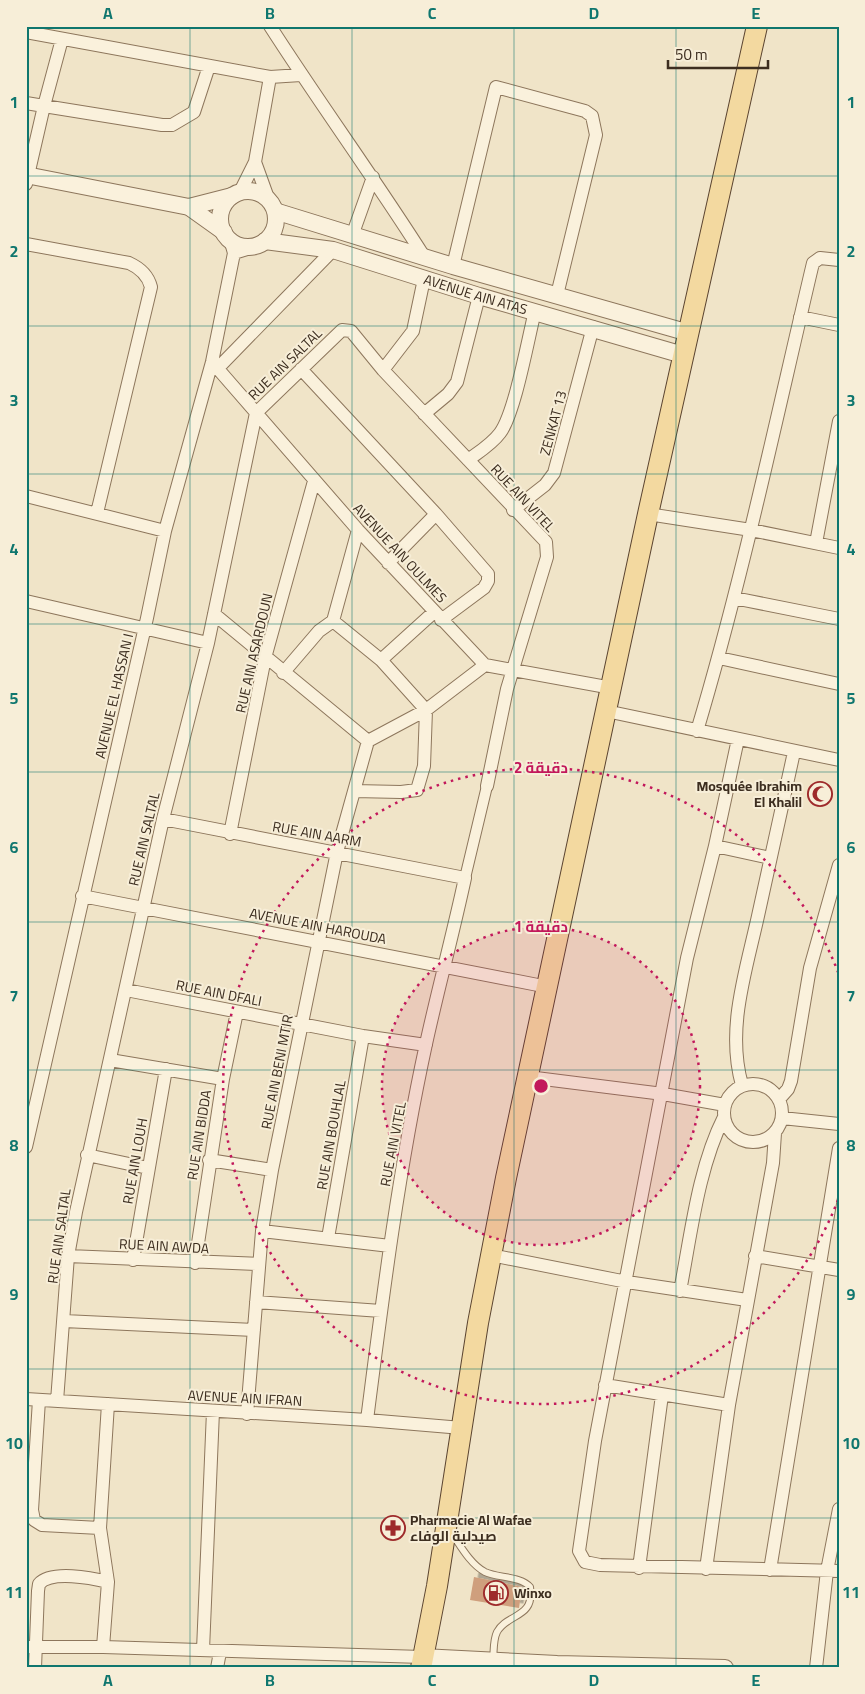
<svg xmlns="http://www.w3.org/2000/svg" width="865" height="1694" viewBox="0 0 865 1694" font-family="Georgia,Cairo,serif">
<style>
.building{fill:#cf9f7d;filter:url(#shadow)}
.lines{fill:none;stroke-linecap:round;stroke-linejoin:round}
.service-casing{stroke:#8d765c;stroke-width:8}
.pedestrian-casing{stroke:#8d765c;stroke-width:12}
.minor-casing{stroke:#8d765c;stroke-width:14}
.tertiary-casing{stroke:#8d765c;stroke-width:18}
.primary-casing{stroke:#5b4430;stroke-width:22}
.service{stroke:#faf1dc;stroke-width:6}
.pedestrian{stroke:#faf1dc;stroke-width:10}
.minor{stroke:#faf1dc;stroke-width:12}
.tertiary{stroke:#faf1dc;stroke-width:16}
.primary{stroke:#f3d9a0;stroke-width:20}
.grid{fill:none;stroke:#0f766e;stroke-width:1;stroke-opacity:0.55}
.ring{fill:none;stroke:#c2185b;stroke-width:2.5;stroke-dasharray:2.5 5}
.labels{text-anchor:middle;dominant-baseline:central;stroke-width:4;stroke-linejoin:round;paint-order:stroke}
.street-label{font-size:14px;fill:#3d2e20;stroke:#f7eed8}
.poi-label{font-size:14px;font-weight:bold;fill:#3d2e20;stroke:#f7eed8;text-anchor:start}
.centre{fill:#c2185b;stroke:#f7eed8;stroke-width:2.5}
.ring-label{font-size:15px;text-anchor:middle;font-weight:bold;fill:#c2185b;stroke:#f7eed8;stroke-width:4;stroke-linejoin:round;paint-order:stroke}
.neatline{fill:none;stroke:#0f766e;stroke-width:2}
.grid-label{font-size:16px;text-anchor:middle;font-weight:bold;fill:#0f766e}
</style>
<defs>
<filter id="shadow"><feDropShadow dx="4.5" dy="-4.5" stdDeviation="0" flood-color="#0004"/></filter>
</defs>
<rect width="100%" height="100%" fill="#f0e4c8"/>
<path class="building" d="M474 1577 522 1587 519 1608 470 1600Z"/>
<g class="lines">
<defs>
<path id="service" d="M451 1532C460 1545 470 1564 485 1572 497 1578 521 1576 530 1587 535 1619 507 1613 497 1632 493 1640 494 1651 493 1660"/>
<path id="pedestrian" d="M465 878 487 786"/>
<path id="minor" d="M270 26C320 104 375 179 425 258
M26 32 270 77
M26 103 44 106 62 39
M255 162 268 198
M26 184 44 106 162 125H172L194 112 209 66
M240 192 255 162 270 77 301 75
M352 236 373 177
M26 244 129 263C140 268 148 275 151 287L97 513
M234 253 257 246
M453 266 496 87 585 111 592 116 596 135 557 295
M800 317 839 325
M212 362 358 530 485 665 612 688
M217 369 333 250
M301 369 436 514 488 574V581L484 588 441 620
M383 370 413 331 424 279
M424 414 448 394 457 382 479 296
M468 460C479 452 492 444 500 433 515 413 528 339 535 311
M26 496 165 531
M513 510 545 485 554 473 593 327
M648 514 751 530 839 548
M816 543 839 421
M388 563 436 514
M734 598 839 619
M26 601 208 643
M214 614 368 741
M333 621 381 660 426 710 424 766 417 790 401 792 354 791
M719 658 839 684
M381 660 434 612
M283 673 319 631 333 621 358 530
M606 711 839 760
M697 731C743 577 776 419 813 263L820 258 839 260
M738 739 715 846 687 958 595 1441 579 1551 585 1562 600 1565 839 1571
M368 741 426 710 485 665
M163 819 465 878C453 934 438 989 426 1044 399 1168 383 1294 367 1420
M230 834 265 658 314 481
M715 846 770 858
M82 896 548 987
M126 990 363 1036 426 1045
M110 1060 223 1079
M528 1077 663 1094 725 1105
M724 1113a29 29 0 1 1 58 0a29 29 0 1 1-58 0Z
M742 1085C726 1029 746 971 758 916 770 861 782 806 794 752
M780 1098 788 1089 791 1081 810 968 839 865
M782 1118 839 1124
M26 1147 147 618 165 531 212 362 234 253 230 239
M87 1155 148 1168
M209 1160 272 1170
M262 1231 390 1246
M328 1238 363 1036
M491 1255 627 1282 747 1300
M68 1256 259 1264
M755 1256 839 1270
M133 1260 166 1069
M195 1263 223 1079 237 1012
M680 1291C691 1235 698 1168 724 1117
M256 1302 381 1311
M64 1321 254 1330
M605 1385 729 1405
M26 1399 367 1420 462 1428
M39 1400 32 1510 34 1520 42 1525 100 1528
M57 1401 68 1256 76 1212 163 819 208 643 256 413 342 330 351 331 383 370 546 542 547 557 507 689 487 786
M247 1414 262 1231 272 1170 337 852 368 741
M639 1568 662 1395
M706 1569 729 1405 773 1163 775 1133
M770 1570 839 1148
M108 1582 100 1528 108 1404
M26 1647H103L422 1657
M203 1650 213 1411
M35 1668 38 1591 39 1584C51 1570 92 1578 108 1582L103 1647
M217 1668 220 1652
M816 1668 827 1571 839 1509"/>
<g id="tertiary">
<path d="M26 175 189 207 224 232"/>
<circle cx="248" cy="219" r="28"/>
<path d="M189 207 232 196"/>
<path d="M276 215 278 212 453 266 689 333"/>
<path id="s1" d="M265 241 333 250 479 296 683 355"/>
<path d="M422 1657 557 1664 725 1668"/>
</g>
<path id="primary" d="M421 1668 437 1586 478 1323 506 1178 648 514 757 26"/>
</defs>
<use href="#service" class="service-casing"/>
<use href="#pedestrian" class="pedestrian-casing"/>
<use href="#minor" class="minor-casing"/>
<use href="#tertiary" class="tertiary-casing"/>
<use href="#primary" class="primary-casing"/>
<use href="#service" class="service"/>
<use href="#pedestrian" class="pedestrian"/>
<use href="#minor" class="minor"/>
<use href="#tertiary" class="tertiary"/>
<use href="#primary" class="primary"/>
</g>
<path class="grid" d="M190 26V1668M352 26V1668M514 26V1668M676 26V1668M26 176H839M26 326H839M26 474H839M26 624H839M26 772H839M26 922H839M26 1070H839M26 1220H839M26 1369H839M26 1518H839"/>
<circle cx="541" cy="1086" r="159" fill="#c2185b" fill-opacity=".12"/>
<g class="ring">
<circle cx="541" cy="1086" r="159"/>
<path d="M838 1200A318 318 0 1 1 838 972"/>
</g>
<defs>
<symbol id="mosque-ring" viewBox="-11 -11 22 22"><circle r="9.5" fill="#f7eed8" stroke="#9e2a2b" stroke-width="1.5"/><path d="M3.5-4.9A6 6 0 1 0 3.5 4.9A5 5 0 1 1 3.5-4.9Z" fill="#9e2a2b"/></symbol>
<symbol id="pharmacy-ring" viewBox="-11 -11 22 22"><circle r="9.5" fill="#f7eed8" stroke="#9e2a2b" stroke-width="1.5"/><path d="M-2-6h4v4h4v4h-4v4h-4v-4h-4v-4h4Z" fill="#9e2a2b"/></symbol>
<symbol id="fuel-ring" viewBox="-11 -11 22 22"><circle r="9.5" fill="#f7eed8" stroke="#9e2a2b" stroke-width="1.5"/><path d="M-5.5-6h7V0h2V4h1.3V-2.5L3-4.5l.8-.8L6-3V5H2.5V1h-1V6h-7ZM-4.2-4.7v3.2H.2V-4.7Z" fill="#9e2a2b"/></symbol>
</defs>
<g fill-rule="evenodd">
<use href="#mosque-ring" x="806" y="780" width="28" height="28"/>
<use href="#pharmacy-ring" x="379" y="1514" width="28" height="28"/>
<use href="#fuel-ring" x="482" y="1579" width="28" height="28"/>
</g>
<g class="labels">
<g class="street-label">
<text stroke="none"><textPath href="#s1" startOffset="218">AVENUE AIN ATAS</textPath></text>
<text transform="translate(285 364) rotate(-44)">RUE AIN SALTAL</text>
<text transform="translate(553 423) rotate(-75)">ZENKAT 13</text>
<text transform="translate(523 498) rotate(47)">RUE AIN VITEL</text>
<text transform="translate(400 553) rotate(47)">AVENUE AIN OULMES</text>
<text transform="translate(254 653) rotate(-77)">RUE AIN ASARDOUN</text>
<text transform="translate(114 696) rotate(-77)">AVENUE EL HASSAN I</text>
<text transform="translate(317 834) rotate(10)">RUE AIN AARM</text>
<text transform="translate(144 839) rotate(-77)">RUE AIN SALTAL</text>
<text transform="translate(318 926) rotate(11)">AVENUE AIN HAROUDA</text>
<text transform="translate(219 993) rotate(11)">RUE AIN DFALI</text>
<text transform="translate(277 1072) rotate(-79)">RUE AIN BENI MTIR</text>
<text transform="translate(199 1135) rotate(-81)">RUE AIN BIDDA</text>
<text transform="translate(331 1135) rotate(-80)">RUE AIN BOUHLAL</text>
<text transform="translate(393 1144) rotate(-79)">RUE AIN VITEL</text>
<text transform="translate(135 1161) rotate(-80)">RUE AIN LOUH</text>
<text transform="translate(59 1236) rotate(-82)">RUE AIN SALTAL</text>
<text transform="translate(164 1246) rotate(3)">RUE AIN AWDA</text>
<text transform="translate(245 1398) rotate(3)">AVENUE AIN IFRAN</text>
</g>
<g class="poi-label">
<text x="802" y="786" text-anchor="end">Mosquée Ibrahim<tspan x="802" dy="16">El Khalil</tspan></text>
<text x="410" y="1520">Pharmacie Al Wafae<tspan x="410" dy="16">صيدلية الوفاء</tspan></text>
<text x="514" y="1593">Winxo</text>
</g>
</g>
<circle cx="541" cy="1086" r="8" class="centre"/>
<g class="ring-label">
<text x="541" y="773">2 دقيقة</text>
<text x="541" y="932">1 دقيقة</text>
</g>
<rect width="865" height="1694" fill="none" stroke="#f7eed8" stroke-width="55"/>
<path d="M668 60v8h100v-8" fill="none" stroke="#3d2e20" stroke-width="2.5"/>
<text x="675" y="60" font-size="15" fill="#3d2e20" stroke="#f7eed8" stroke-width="4" paint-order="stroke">50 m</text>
<rect x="28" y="28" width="810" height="1638" class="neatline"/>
<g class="grid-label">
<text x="108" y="19">A</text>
<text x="270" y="19">B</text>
<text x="432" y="19">C</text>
<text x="594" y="19">D</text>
<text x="756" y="19">E</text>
<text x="14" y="108">1</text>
<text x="851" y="108">1</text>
<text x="14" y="257">2</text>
<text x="851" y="257">2</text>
<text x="14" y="406">3</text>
<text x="851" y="406">3</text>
<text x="14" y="555">4</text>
<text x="851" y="555">4</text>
<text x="14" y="704">5</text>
<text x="851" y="704">5</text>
<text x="14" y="853">6</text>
<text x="851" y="853">6</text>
<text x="14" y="1002">7</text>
<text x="851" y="1002">7</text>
<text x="14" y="1151">8</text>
<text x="851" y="1151">8</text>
<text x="14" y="1300">9</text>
<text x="851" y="1300">9</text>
<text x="14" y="1449">10</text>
<text x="851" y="1449">10</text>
<text x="14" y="1598">11</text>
<text x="851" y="1598">11</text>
<text x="108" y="1686">A</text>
<text x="270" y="1686">B</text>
<text x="432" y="1686">C</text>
<text x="594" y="1686">D</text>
<text x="756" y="1686">E</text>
</g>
</svg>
